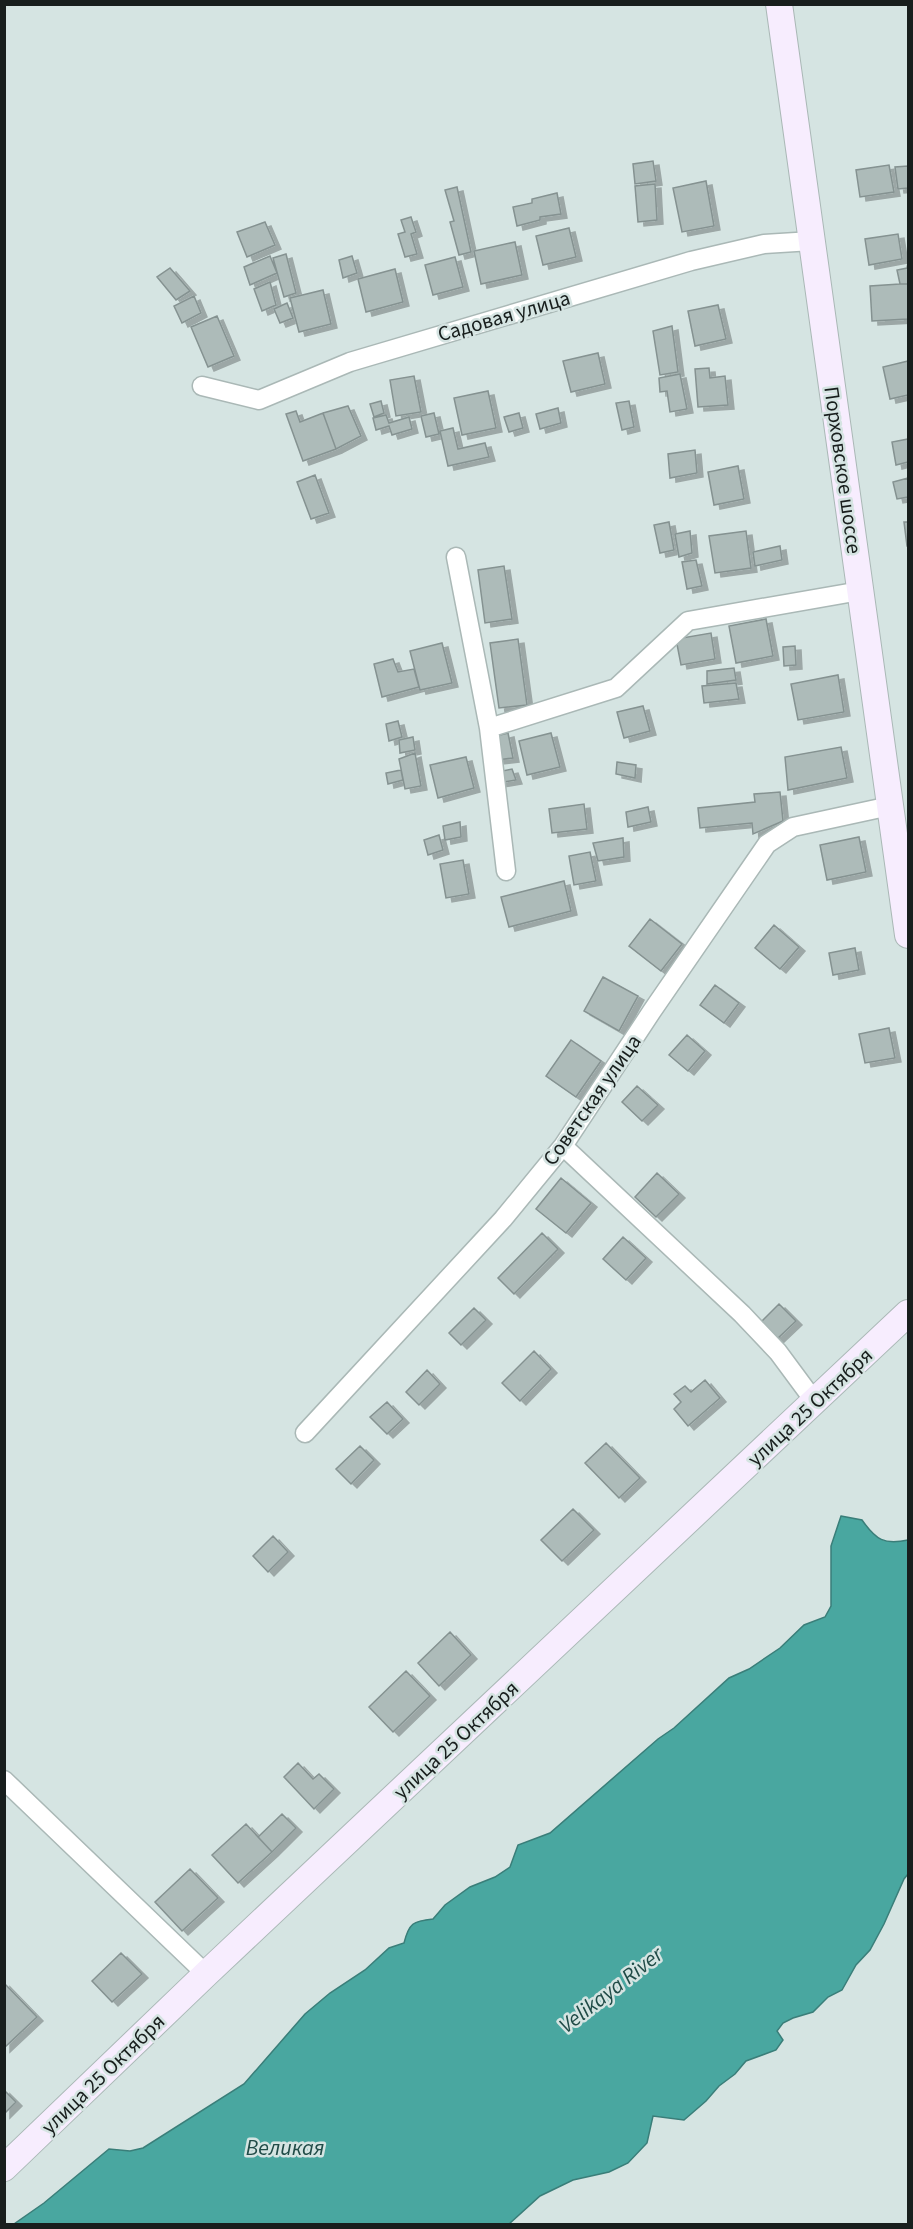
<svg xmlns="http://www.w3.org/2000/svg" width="913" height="2229" viewBox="0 0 913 2229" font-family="'Source Sans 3',sans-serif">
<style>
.water{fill:#49a7a0;stroke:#3a7e79;stroke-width:1.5}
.building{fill:#adbbb9;stroke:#859291;stroke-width:1.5;filter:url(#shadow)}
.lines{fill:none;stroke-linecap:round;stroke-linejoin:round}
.street-casing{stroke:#aab8b6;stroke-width:21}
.secondary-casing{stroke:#aab8b6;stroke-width:28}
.street{stroke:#fff;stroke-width:18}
.secondary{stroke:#f7edfe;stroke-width:26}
.labels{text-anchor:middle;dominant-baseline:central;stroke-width:5;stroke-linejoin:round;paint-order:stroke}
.street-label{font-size:21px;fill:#181e1d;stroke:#d5e4e2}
.water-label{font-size:22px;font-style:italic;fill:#204b47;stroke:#d5e4e2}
</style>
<defs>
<filter id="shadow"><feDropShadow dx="6" dy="4" stdDeviation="0" flood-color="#0004"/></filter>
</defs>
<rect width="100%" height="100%" fill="#d5e4e2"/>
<path class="water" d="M841 1516 862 1520C876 1540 884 1545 908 1540V1874L904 1879 884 1924 870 1950 856 1965 842 1990 828 1997 813 2012 793 2018 783 2023 777 2031 783 2040 776 2050 746 2061 735 2074 719 2086 706 2101 684 2120 653 2116 647 2143 628 2163 609 2172 573 2180 540 2196 509 2224H14L44 2203 109 2149 130 2151 143 2148 244 2084 305 2014 330 1993 365 1970 389 1948 404 1943C409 1923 413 1921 433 1919L445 1905 470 1887 495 1877 510 1867 518 1845 550 1833 658 1739 674 1728 729 1678 749 1669 780 1648 804 1625 825 1617 831 1606V1546Z"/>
<path class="building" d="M653 161 656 181 635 184 633 164Z
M889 165 894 192 860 197 856 170Z
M908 166V188L898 189 895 167Z
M706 181 714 226 682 232 673 188Z
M655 184 657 220 638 222 635 186Z
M457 187 471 252 459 255 450 222 454 221 445 190Z
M557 193 561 214 540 217V220L517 226 513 207 532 203V199Z
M411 217 416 232 411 234 417 254 405 257 398 234 405 232 401 220Z
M265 222 275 245 247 257 237 232Z
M569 228 576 257 543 265 536 236Z
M898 234 902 259 869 265 865 239Z
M515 242 522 275 481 284 474 251Z
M286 254 296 293 284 297 273 258Z
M270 256 277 273 250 285 244 267Z
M352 256 357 273 343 278 339 260Z
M455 257 463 287 433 295 425 265Z
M908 263V284H900L897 270 907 268Z
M170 268 190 291 176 300 157 277Z
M395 269 403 302 366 312 358 279Z
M270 282 276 305 262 311 254 289Z
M900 284H908V319L872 321 870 286Z
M323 290 331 324 299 332 290 298Z
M194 296 201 313 182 323 174 306Z
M287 303 293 318 280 323 274 309Z
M718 305 726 339 695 346 688 311Z
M217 316 234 356 208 367 191 327Z
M672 326 678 372 660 375 653 331Z
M598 353 605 384 571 392 563 361Z
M908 361V395L890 399 883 367Z
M709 368 710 378 725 376 728 405 698 407 695 369Z
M680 374 687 409 670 412 667 391 660 392 659 378Z
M414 376 421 412 396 416 390 380Z
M488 391 496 428 462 435 454 398Z
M381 401 384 413 374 417 370 404Z
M629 401 634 427 622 430 616 403Z
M348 406 361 436 336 449 323 413Z
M558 408 561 423 540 429 536 414Z
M296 411 300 422 323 413 336 449 303 461 286 414Z
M434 413 439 434 426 437 421 416Z
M519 413 523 428 509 432 504 417Z
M386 415 389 423 409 417 412 429 392 435 389 426 376 430 373 418Z
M453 428 458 449 485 443 489 457 448 466 440 431Z
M908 439V462L896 465 892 442Z
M695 450 697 473 670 478 668 454Z
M738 466 744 499 714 505 708 472Z
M315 475 329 513 311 519 297 482Z
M908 478V497L897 499 893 482Z
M669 522 674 550 660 553 654 525Z
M904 522H908V546H907Z
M690 531 692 553 679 557 675 534Z
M746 531 751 568 715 573 709 536Z
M780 546 782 560 755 566 753 552Z
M696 560 702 586 687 589 682 562Z
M504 566 512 619 485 623 478 570Z
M766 619 773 656 736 663 729 626Z
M711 633 715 659 681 665 676 639Z
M518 639 527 705 499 708 490 643Z
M442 643 452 683 420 690 410 651Z
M795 646 796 665 784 666 783 647Z
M393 659 398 672 414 669 419 687 382 697 374 664Z
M734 668 736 680 707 684V671Z
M838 675 844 712 798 720 791 684Z
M736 683 739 699 704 703 702 686Z
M643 706 650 731 624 738 617 712Z
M398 721 402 737 389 741 386 724Z
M508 733 513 758 497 760 492 737Z
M551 733 560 767 527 775 519 741Z
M413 737 415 750 400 753 399 740Z
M841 747 847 778 788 790 785 757Z
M415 753 421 786 405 789 399 759Z
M466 757 474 788 438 798 430 765Z
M617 762 636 765 635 778 616 774Z
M512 769 516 780 498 783 497 772Z
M401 770 403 780 388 784 386 773Z
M780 792 783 821 753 834 752 823 700 828 698 808 755 802 754 794Z
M584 804 587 829 552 833 549 809Z
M648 807 651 822 628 827 626 812Z
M460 822 461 837 445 840 443 826Z
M439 835 443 850 428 855 424 840Z
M859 837 866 872 827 880 820 845Z
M623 838 624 857 598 861 593 843Z
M590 852 596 881 574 885 569 856Z
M463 860 469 894 446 898 440 864Z
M564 881 571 911 509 927 501 897Z
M650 919 682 944 661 971 629 946Z
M774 925 799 947 780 969 755 948Z
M855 948 859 970 833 975 829 953Z
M603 977 638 996 619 1031 584 1011Z
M715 985 739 1003 724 1023 700 1005Z
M889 1028 895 1058 865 1063 859 1034Z
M687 1035 705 1051 688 1071 669 1055Z
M571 1040 601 1061 576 1097 546 1076Z
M637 1086 658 1105 642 1121 622 1102Z
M657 1173 679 1194 656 1217 635 1197Z
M561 1178 591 1203 566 1233 536 1209Z
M542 1233 558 1249 514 1294 498 1278Z
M623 1237 646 1258 626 1280 603 1259Z
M779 1304 796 1321 776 1340 760 1323Z
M474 1308 486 1320 461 1345 449 1333Z
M534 1351 551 1369 520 1401 502 1383Z
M427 1370 440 1384 419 1405 406 1392Z
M705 1380 720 1398 688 1426 674 1409 681 1402 674 1394 685 1386 691 1392Z
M387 1402 403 1419 387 1434 370 1417Z
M606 1443 640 1478 619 1498 585 1463Z
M360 1446 374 1460 351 1484 336 1469Z
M573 1509 594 1530 562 1561 541 1540Z
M273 1536 288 1552 268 1572 253 1556Z
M450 1632 471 1655 439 1686 418 1663Z
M406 1671 430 1696 393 1732 369 1707Z
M298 1763 313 1779 319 1774 334 1789 314 1809 284 1777Z
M282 1814 296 1828 272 1852 258 1837Z
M246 1824 272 1852 238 1883 212 1855Z
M190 1869 218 1898 182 1931 155 1902Z
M121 1953 142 1974 112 2002 92 1981Z
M4 1983 37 2017 4 2048Z
M4 2090 16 2102 4 2114Z"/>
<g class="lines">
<defs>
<path id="street" d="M202 386 259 400 350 362 691 261 764 244 812 241
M456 557 489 728
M506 871 489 728 616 688 688 621 860 591
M563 1146 742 1314 778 1352 815 1402
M305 1433 503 1219 563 1146 652 1011 767 844 793 827 890 806
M4 1780 206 1974"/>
<path id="secondary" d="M779 4 908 935
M4 2168 206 1974 908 1313"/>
</defs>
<use href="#street" class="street-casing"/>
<use href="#secondary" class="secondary-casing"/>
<use href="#street" class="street"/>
<use href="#secondary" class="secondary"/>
</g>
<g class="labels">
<g class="street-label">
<text transform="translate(504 316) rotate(-16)">Садовая улица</text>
<text transform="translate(843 470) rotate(82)">Порховское шоссе</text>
<text transform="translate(592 1100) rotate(-55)">Советская улица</text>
<text transform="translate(810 1407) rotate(-43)">улица 25 Октября</text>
<text transform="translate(456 1740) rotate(-43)">улица 25 Октября</text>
<text transform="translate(103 2074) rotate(-44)">улица 25 Октября</text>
</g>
<g class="water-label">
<text transform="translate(611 1990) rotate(-38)">Velikaya River</text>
<text x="285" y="2148">Великая</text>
</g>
</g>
<rect width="913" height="2229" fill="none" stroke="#181e1d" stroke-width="12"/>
</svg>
